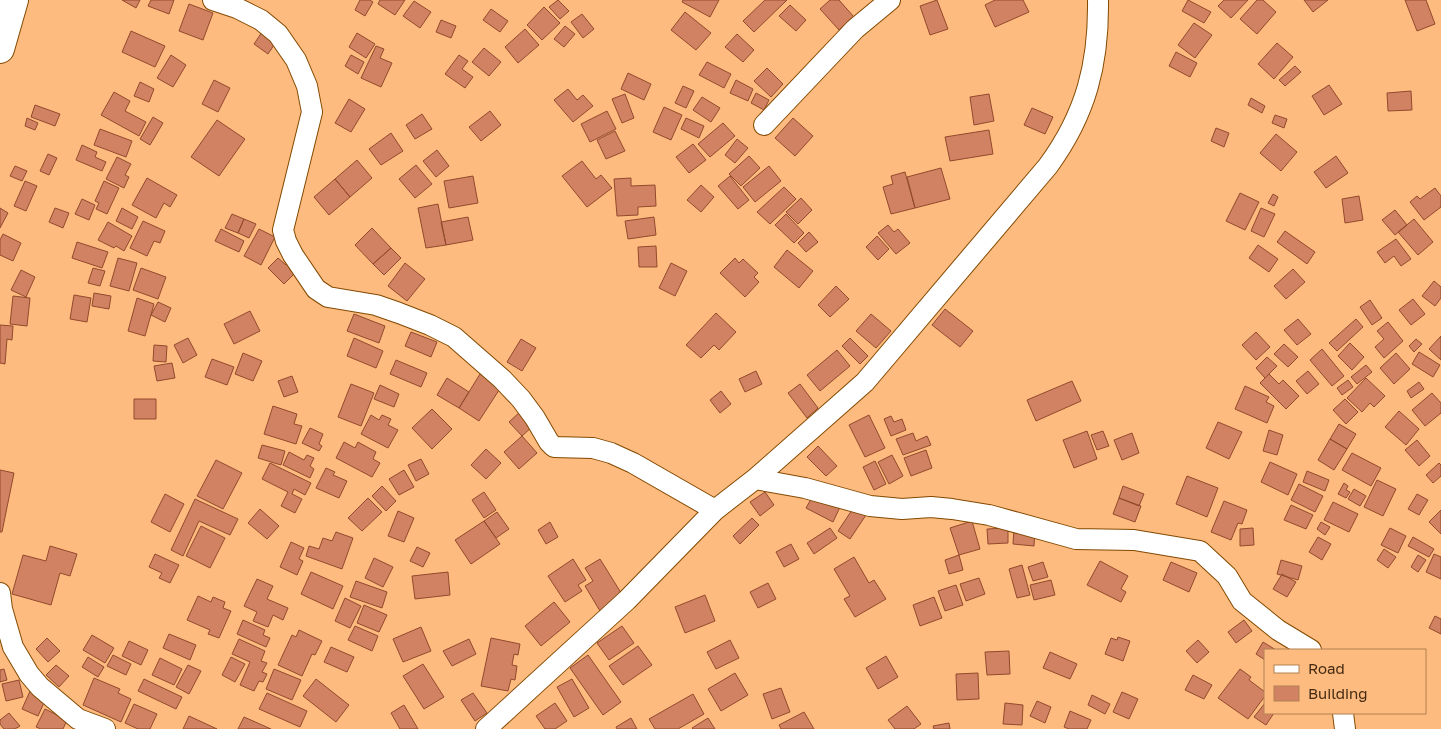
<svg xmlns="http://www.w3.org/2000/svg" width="1441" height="729" viewBox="0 0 1441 729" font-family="'Golos Text',sans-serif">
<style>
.building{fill:#d08263;stroke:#934a2c}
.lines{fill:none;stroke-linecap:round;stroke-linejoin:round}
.minor-casing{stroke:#834900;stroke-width:22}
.secondary-casing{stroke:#834900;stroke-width:30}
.minor{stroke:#fff;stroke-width:20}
.secondary{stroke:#fff;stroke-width:28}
</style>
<rect width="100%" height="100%" fill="#fdbb7f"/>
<path class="building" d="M122 0H140L136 8Z
M151 0H174L169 14 148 6Z
M360 0H370L373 2 365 16 355 10Z
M380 0H405L395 15 378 4Z
M558 0 569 11 560 19 549 7Z
M683 0H719L710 17 682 2Z
M765 0H787L754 32 743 21Z
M830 0H839L854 17 839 30 820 9Z
M937 0 948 29 930 35 920 6Z
M995 0H1023L1029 12 995 27 985 5Z
M1188 0 1211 12 1204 23 1182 11Z
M1224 0H1248L1231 18 1218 6Z
M1257 0H1263L1276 12 1257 34 1240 19Z
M1304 0H1328L1313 12Z
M1405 0H1426L1435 24 1417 31Z
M414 1 431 12 420 28 403 16Z
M189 4 213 13 203 40 179 31Z
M790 5 806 20 796 31 779 16Z
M544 7 560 23 542 40 527 25Z
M491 9 508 21 500 32 483 20Z
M685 12 711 33 696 50 671 30Z
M582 14 594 29 583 38 571 22Z
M441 20 456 26 451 38 436 32Z
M1194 23 1212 35 1195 58 1178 45Z
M565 26 575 34 564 47 554 39Z
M525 29 539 45 518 63 505 47Z
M131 31 165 46 155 67 122 52Z
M262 32 276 42 268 54 254 44Z
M357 33 375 44 366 58 349 47Z
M737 34 754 50 743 62 725 47Z
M1277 43 1293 57 1274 79 1258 64Z
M376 46 384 49 380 58 392 63 381 87 361 78Z
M484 48 501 62 489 76 472 62Z
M1176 52 1197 63 1190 77 1169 66Z
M171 55 186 65 173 87 157 78Z
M351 55 364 62 358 74 345 66Z
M459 55 468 61 462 69 473 77 465 88 445 74Z
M707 62 731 74 724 88 699 75Z
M1295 66 1301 72 1285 86 1279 80Z
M767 68 783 84 771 97 754 81Z
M628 73 651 84 644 100 621 89Z
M214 80 230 88 218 112 202 104Z
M736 80 753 89 748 101 730 93Z
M140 82 154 89 149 102 134 96Z
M1329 85 1342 104 1324 115 1312 96Z
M683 86 694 91 686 108 675 103Z
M568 89 577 100 583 95 593 106 573 122 554 100Z
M1411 91 1412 110 1388 111 1387 93Z
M114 92 130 101 125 111 146 122 139 136 101 115Z
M756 93 769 100 764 110 751 103Z
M625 94 634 118 622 123 612 99Z
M989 94 994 121 974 125 970 97Z
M702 97 720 108 711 122 693 110Z
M1251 98 1265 106 1262 113 1248 105Z
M349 99 365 109 351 132 335 123Z
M35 105 60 114 55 126 31 117Z
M664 107 682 115 671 140 653 132Z
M1032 108 1053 117 1045 134 1024 125Z
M490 111 501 125 481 141 469 127Z
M607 111 616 129 590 142 581 124Z
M422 114 432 129 415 139 406 125Z
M1275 115 1287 119 1284 128 1272 123Z
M153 117 163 123 150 145 140 139Z
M27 118 38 123 35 130 25 126Z
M686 118 704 126 699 138 681 129Z
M793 118 813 136 795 156 775 138Z
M217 120 245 139 219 176 191 157Z
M723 123 735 136 710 157 698 144Z
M1216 128 1229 133 1224 147 1211 141Z
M100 129 132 141 126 157 94 145Z
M989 130 993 154 950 161 945 137Z
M615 131 625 151 606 159 597 140Z
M391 133 403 151 381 165 369 149Z
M1276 134 1297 152 1281 171 1260 153Z
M737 139 748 148 735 163 725 155Z
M693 144 706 160 689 173 676 157Z
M82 145 97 152 95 157 106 162 102 171 76 160Z
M437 150 449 166 436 177 423 161Z
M48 154 57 158 49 175 40 171Z
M749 156 760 168 741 186 729 174Z
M1336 156 1348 173 1326 188 1314 172Z
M117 157 131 164 125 175 129 177 124 188 106 179Z
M357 160 372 178 350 197 335 179Z
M582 161 596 179 601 175 612 188 587 207 562 176Z
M416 165 432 184 415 198 399 179Z
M15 166 27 171 22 181 10 176Z
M769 166 781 181 755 202 743 187Z
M941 168 950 199 915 208 907 177Z
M905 172 915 208 891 214 883 187 893 184 891 176Z
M473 176 478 203 449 208 444 181Z
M730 176 749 200 738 209 718 186Z
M147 178 177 195 170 207 164 203 156 218 132 205Z
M631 178V186L655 185 656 206 638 207V215L617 216 614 179Z
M335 179 350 197 329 215 314 197Z
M25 181 37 186 26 211 14 206Z
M104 181 119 188 107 214 96 209 99 203 95 201Z
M701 185 714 197 701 212 687 200Z
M784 187 796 199 770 224 757 212Z
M1435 188 1441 196V207L1424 220 1410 202 1417 196 1420 199Z
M1240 193 1259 202 1245 230 1226 221Z
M1273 194 1278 197 1274 206 1268 203Z
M1359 196 1363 220 1345 223 1342 199Z
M801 198 812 210 798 224 786 212Z
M82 199 95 205 89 220 75 214Z
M438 204 446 245 426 248 418 208Z
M0 208 8 213 0 228Z
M55 208 69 213 63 228 49 222Z
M122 208 138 217 132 229 116 221Z
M1261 208 1275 214 1264 237 1251 231Z
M1395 210 1407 225 1395 235 1382 220Z
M232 214 244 219 238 233 225 228Z
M786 214 804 233 794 243 775 225Z
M468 217 473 240 446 245 441 222Z
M654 217 656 235 628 239 625 221Z
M244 219 256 224 249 238 238 233Z
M1414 219 1433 242 1418 255 1398 232Z
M143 221 165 231 160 243 154 241 147 256 130 248Z
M108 222 132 236 124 251 116 246 114 248 98 240Z
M888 225 894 232 898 229 910 243 896 254 878 233Z
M372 228 391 248 373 264 355 245Z
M221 229 244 241 239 252 215 241Z
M259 229 275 237 261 265 244 256Z
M1285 231 1315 252 1307 264 1277 242Z
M809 232 818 242 806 252 798 243Z
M3 234 21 243 13 261 0 255V240Z
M877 236 889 249 878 260 866 247Z
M1396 239 1411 259 1401 266 1394 256 1385 263 1377 252Z
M77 242 108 252 102 268 72 258Z
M1258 245 1278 259 1269 272 1249 258Z
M656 246 657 267H639L638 247Z
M391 248 401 258 384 275 373 264Z
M787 250 813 271 799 288 774 267Z
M118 258 137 263 129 291 110 286Z
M278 258 286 265 289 261 298 270 284 284 268 268Z
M735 258 739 263 743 259 758 273 754 277 759 282 745 297 720 273Z
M405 263 425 279 407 301 388 286Z
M671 263 687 271 675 296 659 288Z
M93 268 105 271 100 286 88 283Z
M141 268 166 277 158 299 133 290Z
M1293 269 1305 282 1286 299 1274 286Z
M21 270 35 277 26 297 11 290Z
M1434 281 1441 287V298L1435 306 1422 296Z
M836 286 849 299 830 317 818 305Z
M94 293 111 296 109 309 92 306Z
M74 295 91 298 87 322 70 319Z
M13 296 30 298 27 326 10 324Z
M137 298 154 304 145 336 128 331Z
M1413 299 1425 314 1411 325 1399 310Z
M1370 300 1382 318 1372 325 1360 307Z
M158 302 171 308 165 322 151 315Z
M945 309 973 331 960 347 932 325Z
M250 311 260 331 234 344 224 324Z
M716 313 736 332 719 350 714 345 701 358 686 345Z
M354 314 385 326 379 343 347 331Z
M871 314 891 331 876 348 856 331Z
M1298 319 1311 334 1297 345 1284 330Z
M1356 319 1363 327 1337 351 1329 343Z
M1388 322 1403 341 1384 358 1375 347 1384 339 1377 331Z
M0 325 13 326 12 340 7 339 5 364 0 363Z
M411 332 437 342 431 357 405 346Z
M1256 332 1270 347 1256 360 1242 345Z
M1441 336V360L1429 349Z
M188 338 197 355 183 363 174 345Z
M354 338 383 351 376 368 347 356Z
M850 338 868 356 860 364 842 346Z
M521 339 536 348 522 371 507 362Z
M1416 339 1422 344 1414 352 1409 346Z
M1350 343 1364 357 1352 370 1338 356Z
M1284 344 1298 357 1288 367 1274 354Z
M154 345 167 346 166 362 153 361Z
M1322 349 1344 376 1332 386 1310 360Z
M837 350 850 366 820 391 807 375Z
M1419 352 1440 365 1433 377 1412 364Z
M243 353 262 361 253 381 235 374Z
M1396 353 1410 369 1394 384 1380 368Z
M1267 357 1277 366 1265 378 1256 368Z
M212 359 234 367 227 385 205 377Z
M396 360 427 373 421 387 390 374Z
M172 363 175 378 157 381 154 366Z
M1366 365 1372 372 1357 384 1351 377Z
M756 371 762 384 745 392 739 379Z
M1308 371 1319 384 1307 394 1296 381Z
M480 374 501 387 479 421 459 408Z
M1269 374 1279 384 1283 380 1299 396 1286 409 1260 383Z
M292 376 298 392 284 397 278 381Z
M447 378 469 392 459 408 437 395Z
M1366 378 1385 396 1374 407 1370 403 1362 412 1347 398Z
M1348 380 1353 387 1342 395 1337 388Z
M1072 381 1081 401 1036 421 1027 400Z
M1419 382 1424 389 1411 398 1407 391Z
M351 384 374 393 361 426 338 417Z
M800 384 818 408 807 418 788 393Z
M380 385 399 394 394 407 374 399Z
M1245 386 1269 397 1266 402 1274 406 1267 423 1235 409Z
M721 391 731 404 720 413 710 400Z
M1432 393 1441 403V413L1425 426 1412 410Z
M134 399H156V419H134Z
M1345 399 1358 412 1346 424 1333 410Z
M273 406 297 414 294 424 302 426 296 444 264 434Z
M432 409 452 429 432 449 412 428Z
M521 411 534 425 522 436 509 422Z
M1399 411 1419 429 1406 445 1385 427Z
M371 415 379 420 382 415 391 419 388 425 398 430 388 448 361 434Z
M869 415 885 448 865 457 849 425Z
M891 416 894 422 902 419 906 430 891 436 884 419Z
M1218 422 1242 432 1229 459 1206 448Z
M1339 424 1356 434 1347 449 1330 439Z
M310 428 323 434 319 444 322 446 319 451 302 443Z
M1269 430 1283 435 1277 455 1263 451Z
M1087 431 1097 459 1074 468 1063 440Z
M1103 431 1109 446 1097 450 1091 435Z
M913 433 916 441 927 436 931 445 903 455 896 439Z
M1132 433 1139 453 1122 460 1114 440Z
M522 436 537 453 519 469 504 452Z
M1330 439 1347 449 1334 470 1318 460Z
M1417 440 1430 456 1419 466 1405 450Z
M344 442 355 448 358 442 376 452 373 459 380 463 372 477 336 458Z
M262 445 285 451 281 465 258 458Z
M818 446 837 466 826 476 807 457Z
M486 449 501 463 486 479 471 465Z
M926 450 932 468 911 476 904 458Z
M289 452 304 460 307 455 314 458 310 466 314 469 310 478 283 465Z
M1352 453 1381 468 1371 486 1342 470Z
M892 455 903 476 889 484 878 462Z
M421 459 429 474 416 481 408 465Z
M216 460 242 473 223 509 197 496Z
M875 461 886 484 874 490 863 467Z
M1270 462 1297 474 1288 495 1261 482Z
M270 463 311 483 305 495 294 489 292 494 302 499 295 513 281 506 288 492 262 479Z
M1439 463 1441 465V476L1433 483 1426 475Z
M326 468 335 472 333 475 347 481 339 498 316 488Z
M0 470 14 473 2 532H0Z
M404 470 414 487 399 495 389 479Z
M1307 471 1329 480 1325 491 1303 482Z
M1187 476 1218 488 1207 517 1176 504Z
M1377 480 1396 489 1383 516 1364 507Z
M1344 483 1348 486 1346 490 1350 492 1346 498 1338 494Z
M1299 484 1323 496 1315 512 1291 500Z
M382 486 396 501 386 511 372 496Z
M1123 486 1144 494 1139 506 1119 498Z
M1354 489 1366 496 1360 506 1348 499Z
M484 492 496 510 484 518 472 500Z
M765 492 774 505 760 516 750 502Z
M165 494 184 504 170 532 151 522Z
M814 494 840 507 833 522 806 508Z
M1417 494 1428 500 1419 515 1408 509Z
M368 498 382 512 362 531 348 518Z
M1119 498 1141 506 1135 522 1113 514Z
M195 499 238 519 230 535 199 521 183 556 171 550Z
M1224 501 1247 510 1242 524 1238 523 1231 540 1211 532Z
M1333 502 1358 514 1349 532 1324 520Z
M1291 505 1313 515 1306 529 1284 520Z
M854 507 866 515 850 539 838 531Z
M260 509 279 526 267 539 248 523Z
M1441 510V534L1429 522Z
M398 511 414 518 404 542 388 536Z
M497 512 509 529 496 538 484 521Z
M752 518 759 525 740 544 733 536Z
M484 521 500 544 471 564 455 540Z
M972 521 980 549 959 555 950 528Z
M550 522 558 537 546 544 538 530Z
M1321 522 1330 527 1325 535 1317 529Z
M201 526 225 538 210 568 186 556Z
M830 528 837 538 814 554 807 543Z
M1008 528V543L988 544 987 529Z
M1253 528 1254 545 1240 546V529Z
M1390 528 1406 536 1398 553 1381 545Z
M1014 529 1035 530 1034 546 1013 544Z
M336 532 353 538 342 569 306 556 309 546 319 549 323 538 332 541Z
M1318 537 1331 544 1322 560 1309 552Z
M1413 537 1434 549 1429 557 1408 546Z
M291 542 304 548 299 559 303 561 297 575 280 567Z
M791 544 799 559 784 567 776 552Z
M50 546 77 554 70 576 60 573 51 605 12 594 23 555 46 561Z
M417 547 430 553 423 567 410 561Z
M1384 549 1396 557 1388 568 1377 560Z
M155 554 179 565 170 583 159 578 162 573 149 567Z
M1434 554 1441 557V579L1426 572Z
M959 555 963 570 949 574 945 560Z
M1418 555 1426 560 1418 572 1411 567Z
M854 557 869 583 874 580 886 599 855 617 844 599 850 596 834 569Z
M374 558 393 567 383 587 365 578Z
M573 559 586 580 578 585 582 591 565 602 548 576Z
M600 559 623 596 600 611 585 586 593 581 585 568Z
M1281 560 1302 566 1298 580 1277 574Z
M1100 561 1128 576 1121 589 1126 592 1121 602 1087 585Z
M1043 562 1048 577 1033 581 1028 567Z
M1171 562 1197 573 1189 592 1163 580Z
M1022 565 1030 595 1017 598 1009 569Z
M311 572 343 586 333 609 301 594Z
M448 572 450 595 415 599 412 576Z
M1282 574 1296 582 1287 597 1273 589Z
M979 578 985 594 966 601 960 584Z
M257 579 273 586 267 599 288 608 283 620 273 615 268 627 253 621 257 612 244 606Z
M1051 580 1055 595 1034 600 1030 585Z
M356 581 387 592 382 608 350 597Z
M768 583 776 599 758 608 750 592Z
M956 585 963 605 945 611 938 591Z
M705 595 715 621 685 633 675 607Z
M198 596 211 602 213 597 225 602 223 608 231 611 219 638 208 634 210 630 187 620Z
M934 597 942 618 920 626 913 605Z
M345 598 361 606 350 628 335 621Z
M554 602 570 622 541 646 525 626Z
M364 605 387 615 379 632 357 623Z
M1435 616 1441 619V634L1429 628Z
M243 620 265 630 263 635 270 638 266 647 237 634Z
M1244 620 1252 631 1236 643 1228 632Z
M355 626 378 636 372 651 348 640Z
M622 626 634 643 609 660 597 643Z
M421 627 431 651 403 662 393 639Z
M299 630 322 641 315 655 312 654 302 676 278 665 292 635 296 637Z
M169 634 196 645 190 660 163 648Z
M92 635 114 648 105 663 83 650Z
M1118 637 1130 641 1123 661 1105 654 1111 638 1117 640Z
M47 638 60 651 48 662 36 649Z
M491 638 520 644 518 655 514 654 512 665 517 666 515 680 511 679 508 691 481 686Z
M239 639 265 651 261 661 267 663 262 672 267 674 263 682 259 681 254 691 240 685 250 662 232 654Z
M469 639 476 654 452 666 443 651Z
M730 640 739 658 716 669 707 652Z
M1198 640 1209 652 1197 663 1186 651Z
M129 641 148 650 141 665 122 656Z
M1263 642 1276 650H1265V660L1256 654Z
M638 646 652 665 623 685 609 666Z
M331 647 354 657 347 672 324 662Z
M1009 651 1010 674 987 675 985 652Z
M1050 652 1077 664 1070 679 1043 668Z
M113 655 131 664 126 675 107 666Z
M588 655 621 702 603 715 570 668Z
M886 656 898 677 878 689 866 668Z
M88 657 104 667 98 677 82 667Z
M231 657 245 664 235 682 222 675Z
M160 658 182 669 174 685 152 675Z
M423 664 444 697 424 709 403 676Z
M56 665 69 676 59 687 46 675Z
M188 665 201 671 189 694 176 687Z
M4 669 7 680 0 682V670Z
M274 669 301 680 292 700 266 689Z
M1240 669 1251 677 1249 680 1265 692V696L1248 719 1218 698Z
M735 673 748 695 721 711 708 689Z
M978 673 979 699 957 700 956 674Z
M1193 675 1212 685 1204 699 1185 690Z
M94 678 120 689 118 693 131 699 121 722 83 705Z
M144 679 182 697 176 709 138 691Z
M316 679 349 705 336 722 303 696Z
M572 679 589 708 574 717 557 687Z
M19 680 23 697 6 701 2 684Z
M781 688 790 712 772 719 763 694Z
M31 689 47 696 38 716 22 709Z
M1122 692 1138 699 1129 719 1113 712Z
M267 693 307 711 300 727 259 709Z
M473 693 487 713 475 721 461 700Z
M693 694 704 714 678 729H655L649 719Z
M1092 695 1110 704 1105 714 1088 705Z
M1037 701 1051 707 1045 723 1030 716Z
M555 703 567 721 555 729H545L536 716Z
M1005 703 1023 705 1022 725 1003 724Z
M1265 703V713H1274L1266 725 1254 717Z
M134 704 157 714 150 729H138L125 723Z
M404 705 418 729H400L391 713Z
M907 706 921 724 914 729H895L888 720Z
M45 709 67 720 63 729H41L36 727Z
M1070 711 1091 720 1087 729H1069L1064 727Z
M804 712 814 729H781L779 725Z
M9 713 20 726 15 729H4L0 724V720Z
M189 716 217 729H183Z
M244 717 271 729H238Z
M631 718 637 729H617L616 727Z
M708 718 715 729H693L692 728Z
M949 723 950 729H934L933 726Z"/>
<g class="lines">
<defs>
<path id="minor" d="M213 0 237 8 261 20 278 34 296 60 307 86 312 112 283 230 286 241 293 255 316 289 328 297 376 305 399 313 430 325 454 337 502 379 521 399 535 418 549 442 554 447 593 448 611 453 633 463 715 510
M764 125 855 29 890 0
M755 479 805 488 870 506 902 509 931 507 952 509 989 515 1076 539 1134 540 1200 551 1227 576 1242 601 1278 630 1311 650
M0 593 2 609 13 647 29 674 40 687 78 719 105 729
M1343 713 1345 729
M486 729 627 600 715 510 755 479 865 382 1048 166C1086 114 1099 64 1098 0"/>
<path id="secondary" d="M0 49 14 0"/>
</defs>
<use href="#minor" class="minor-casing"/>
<use href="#secondary" class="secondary-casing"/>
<use href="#minor" class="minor"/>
<use href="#secondary" class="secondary"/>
</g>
<rect x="1264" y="649" width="162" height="65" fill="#fdbb7f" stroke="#b38153"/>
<rect x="1274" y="665" width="25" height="8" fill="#ffffff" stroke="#b38153"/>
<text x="1308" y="674" font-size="15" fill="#442a11">Road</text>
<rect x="1274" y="686" width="25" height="15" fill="#d08263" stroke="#b38153"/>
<text x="1308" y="699" font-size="15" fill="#442a11">Building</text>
</svg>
